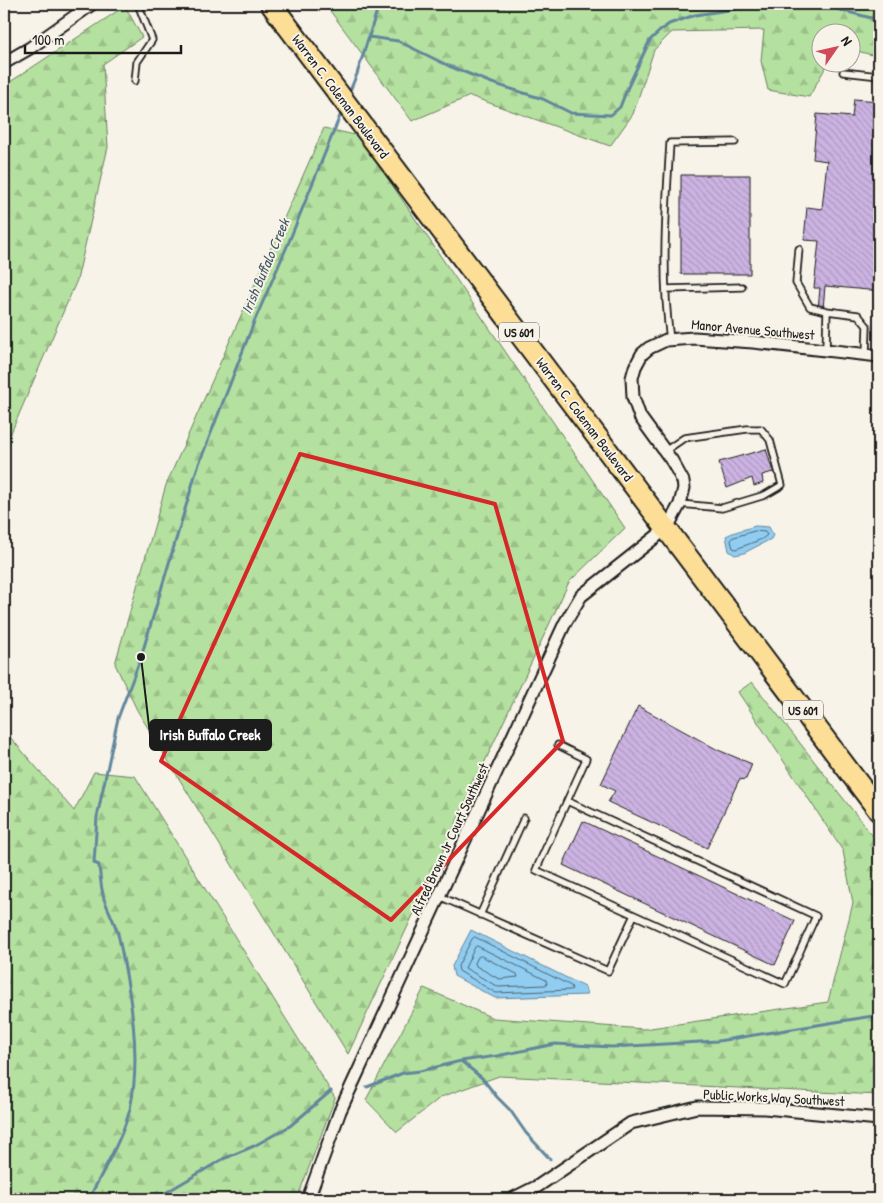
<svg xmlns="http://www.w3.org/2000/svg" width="883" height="1203" viewBox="0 0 883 1203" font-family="'Patrick Hand',sans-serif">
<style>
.forest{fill:url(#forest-firs);stroke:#687e5e}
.water{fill:#91cdf1;stroke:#62869c}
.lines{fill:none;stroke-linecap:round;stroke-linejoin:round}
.shore{stroke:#4b6371;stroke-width:1}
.stream{stroke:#62869c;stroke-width:3}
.building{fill:url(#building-back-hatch);stroke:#1c1c1c}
.service-casing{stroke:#1c1c1c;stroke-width:9}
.minor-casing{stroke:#1c1c1c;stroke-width:15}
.trunk-casing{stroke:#1c1c1c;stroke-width:24}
.service{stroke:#f7f3e8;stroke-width:5.5}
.minor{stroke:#f7f3e8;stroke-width:11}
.trunk{stroke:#fcde96;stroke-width:20}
.marked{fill:none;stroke:#d62828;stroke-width:4;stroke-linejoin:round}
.labels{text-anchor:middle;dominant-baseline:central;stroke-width:4;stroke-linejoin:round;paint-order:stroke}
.shield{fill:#f7f3e8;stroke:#5e5c59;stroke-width:1}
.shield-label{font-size:12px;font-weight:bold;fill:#1c1c1c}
.street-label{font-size:14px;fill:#1c1c1c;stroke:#f7f3e8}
.water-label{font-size:15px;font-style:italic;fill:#455a67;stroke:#f7f3e8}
.leader{fill:none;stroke:#1c1c1c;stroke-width:2}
.callout-dot{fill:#1c1c1c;stroke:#f7f3e8;stroke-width:2}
.callout{fill:#1c1c1c;stroke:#1c1c1c;stroke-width:2}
.callout-label{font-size:15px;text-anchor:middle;font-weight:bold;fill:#fff}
</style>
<defs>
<pattern id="forest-firs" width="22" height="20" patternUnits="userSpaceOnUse" patternTransform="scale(1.25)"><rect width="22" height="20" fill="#b5e1a0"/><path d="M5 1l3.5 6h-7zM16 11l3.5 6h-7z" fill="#9bc089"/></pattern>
<pattern id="building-back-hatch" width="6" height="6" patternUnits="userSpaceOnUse" patternTransform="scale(1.25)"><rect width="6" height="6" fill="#cbb3e2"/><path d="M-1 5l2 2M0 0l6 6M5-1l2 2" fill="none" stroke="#ae99c1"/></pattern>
</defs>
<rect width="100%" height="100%" fill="#f7f3e8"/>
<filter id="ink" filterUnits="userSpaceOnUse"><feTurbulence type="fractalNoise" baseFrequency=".02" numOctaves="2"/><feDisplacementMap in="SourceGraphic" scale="10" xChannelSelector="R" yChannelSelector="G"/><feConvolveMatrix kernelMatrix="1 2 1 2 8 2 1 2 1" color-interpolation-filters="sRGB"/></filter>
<g filter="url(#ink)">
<path class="forest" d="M325 4H879V57L854 50 851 51 850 32H820V62L828 63 809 97 768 90 761 61 764 30 672 32 654 50 633 114 610 146 470 96 412 121Z
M125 6 142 37 103 64 108 147 77 280 4 449V86Z
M324 128 359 136 625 528 569 582 348 1054 137 710 115 664 166 485Z
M752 682 879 844V1095L499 1076 441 1097 397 1132 366 1100 424 988 493 1018 644 1029 828 1002 853 903 843 851 738 692Z
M4 730 74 811 94 772 135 776 335 1098 297 1199H4Z"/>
<path class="water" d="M755 526 769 527 773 535 771 539 744 553 735 555 729 551 726 536C735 531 744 530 755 526Z
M471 930 585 987 587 995 495 998 454 976 452 966Z"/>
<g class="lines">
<path class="shore" d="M755 531 765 532 767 535 762 539 736 549 733 548 731 541 732 538Z
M475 937 571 986 572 989 570 990 496 993 459 971 458 966 472 939Z
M477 946 546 980 547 984 545 985 498 987 465 968 475 947Z
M481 956 517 974 518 977 499 979 476 966 475 963 478 957Z"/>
<path class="stream" d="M817 4 879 20
M369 37 398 41 449 66 492 83 543 99 571 113 611 115 620 107 627 89 650 40 660 31 669 24 695 15 769 4
M349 93 357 74 379 4
M461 1061 482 1078 497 1097 510 1110 526 1133 550 1159
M367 1087 403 1073 420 1071 461 1061 497 1056 555 1044 612 1047 718 1041 879 1015
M89 1199C103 1170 122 1140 130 1109 142 1056 130 991 119 938 116 924 109 912 104 899 101 888 100 876 99 865L94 863 97 817 118 718 141 657 197 469 254 322 288 244 342 111
M155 1199 223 1159 254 1146 290 1126 331 1091"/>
</g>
<path class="building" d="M854 99 879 101V291L825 286 823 309H818L820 288H814L819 241 804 240 807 207 822 209 827 161 813 159 817 114 852 117Z
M681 175H750V274H681Z
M766 449 773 472 762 475 763 483 754 486 752 478 727 488 719 462Z
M638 706 718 750 752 764 746 779 739 780 707 848 608 802 615 791 601 784Z
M583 821 795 921 775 965 563 865Z"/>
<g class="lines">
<defs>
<path id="service" d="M843 72 879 76
M135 81 137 62 152 40 138 4
M799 249 796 283 810 307 827 311
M666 289 742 287
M670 340C661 275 666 208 670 143L735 142
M826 350 827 311 858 315 867 326 866 355
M665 451 684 438 747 429H761L770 440 782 485 765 495 722 508 680 504
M558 745 586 759 567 801
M567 801 816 916 785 984 536 870Z
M439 896 608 971 634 915
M480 915 524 818"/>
<path id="minor" d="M4 63 30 48 92 4
M308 1199 340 1111 565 623 581 596 667 528 680 504 684 488 683 481 672 461 640 417 633 397 632 378 635 367 642 354 649 348 666 340 694 338 753 342 879 356
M512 1199 538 1186 631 1123 697 1107 765 1108 879 1119"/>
<path id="trunk" d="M271 4 879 811"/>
</defs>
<use href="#service" class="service-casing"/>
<use href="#minor" class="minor-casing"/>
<use href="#trunk" class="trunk-casing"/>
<use href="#service" class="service"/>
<use href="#minor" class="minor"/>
<use href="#trunk" class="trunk"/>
</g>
</g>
<path class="marked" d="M300 454 495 504 563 741 391 920 161 761Z"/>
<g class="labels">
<g class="shield">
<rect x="499" y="322.5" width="40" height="19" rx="4"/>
<rect x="783" y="700.5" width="40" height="19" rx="4"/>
</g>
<g class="shield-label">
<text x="519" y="332">US 601</text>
<text x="803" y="710">US 601</text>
</g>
<g class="street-label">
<text transform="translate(341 96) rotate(53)">Warren C. Coleman Boulevard</text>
<text transform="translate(753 329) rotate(5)">Manor Avenue Southwest</text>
<text transform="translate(585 419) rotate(53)">Warren C. Coleman Boulevard</text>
<text transform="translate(449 839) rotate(-65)">Alfred Brown Jr Court Southwest</text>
<text transform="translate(774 1097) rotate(3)">Public Works Way Southwest</text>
</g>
<g class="water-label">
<text transform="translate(265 266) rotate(-67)">Irish Buffalo Creek</text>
</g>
</g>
<path class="leader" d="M141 657L150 735"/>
<circle class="callout-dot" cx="141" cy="657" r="5"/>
<rect class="callout" x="150" y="720" width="121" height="30" rx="5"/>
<g class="callout-label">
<text x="210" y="740">Irish Buffalo Creek</text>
</g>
<rect width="883" height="1203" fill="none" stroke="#f7f3e8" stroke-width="20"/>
<rect x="10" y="10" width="863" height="1183" fill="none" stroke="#1c1c1c" stroke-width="2" filter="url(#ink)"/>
<g transform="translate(836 48) rotate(56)"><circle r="24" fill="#f7f3e8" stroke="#9f9d96"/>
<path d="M0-4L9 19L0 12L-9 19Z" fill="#d1495b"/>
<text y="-8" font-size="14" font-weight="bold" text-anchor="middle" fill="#1c1c1c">N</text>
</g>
<path d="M25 45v8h156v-8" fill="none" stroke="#1c1c1c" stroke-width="2.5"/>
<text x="32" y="45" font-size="15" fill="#1c1c1c" stroke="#f7f3e8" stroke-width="4" paint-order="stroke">100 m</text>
</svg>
